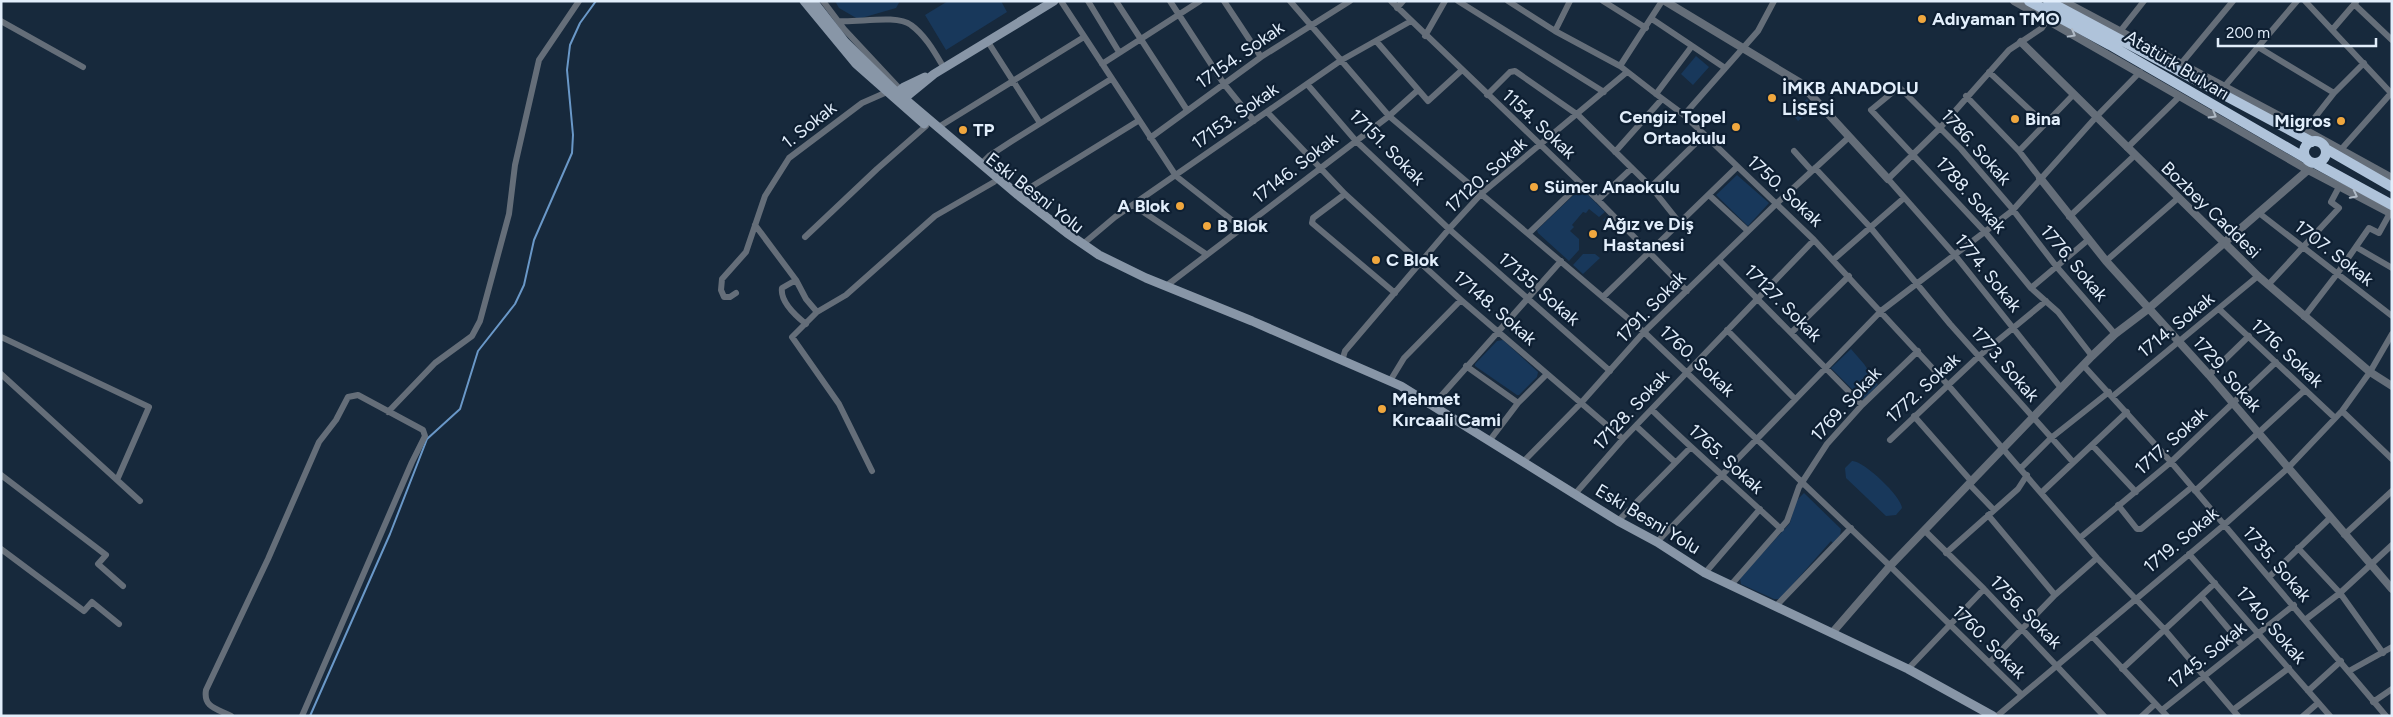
<svg xmlns="http://www.w3.org/2000/svg" width="2393" height="717" viewBox="0 0 2393 717" font-family="Figtree,sans-serif">
<style>
.green{fill:#18385b}
.lines{fill:none;stroke-linecap:round;stroke-linejoin:round}
.stream{stroke:#6a98c8;stroke-width:2}
.minor{stroke:#656e79;stroke-width:6}
.tertiary{stroke:#656e79;stroke-width:8}
.secondary{stroke:#8896a7;stroke-width:9}
.trunk{stroke:#afc3da;stroke-width:10}
.oneway{stroke:#b0bbc7}
.poi-dot{fill:#f0a73e;stroke:#0e1f32;stroke-width:2}
.labels{text-anchor:middle;dominant-baseline:central;stroke-width:4.5;stroke-linejoin:round;paint-order:stroke}
.poi-label{font-size:18px;font-weight:bold;fill:#e2eefb;stroke:#0e1f32;text-anchor:start}
.street-label{font-size:18px;fill:#e2eefb;stroke:#0e1f32}
</style>
<rect width="100%" height="100%" fill="#17293c"/>
<path class="green" d="M835 1H900L896 8 858 19 839 8Z
M948 1H1001L1007 12 946 50 925 15Z
M1696 56 1709 67 1693 85 1681 74Z
M1807 99 1814 108 1798 121 1791 112Z
M1737 175 1769 203 1748 226 1716 195Z
M1581 188 1605 212 1599 217 1589 209 1586 213 1583 212 1572 225 1574 227 1570 231 1579 239V250L1569 261 1538 233 1537 230Z
M1608 215 1624 231 1620 236 1603 220Z
M1583 254H1595L1600 258 1583 274 1573 265Z
M1503 340 1538 372 1537 377 1519 395H1517L1475 366V364L1497 341Z
M1851 349 1864 364 1878 385 1863 400 1831 368Z
M1852 461C1863 460 1902 497 1902 508L1896 515 1886 516 1846 478 1845 468Z
M1804 493 1841 529 1840 535 1833 543 1831 541 1780 599H1774L1741 584 1740 578 1790 523 1796 501Z"/>
<g class="lines">
<path class="stream" d="M310 716 390 534 427 439 460 409 478 351 515 304 524 285 534 240 572 153 573 135 567 70 570 45 580 23 596 1"/>
<path class="minor" d="M823 1 844 29 900 89
M1061 1 1176 176 1242 228
M1088 1 1119 52
M1116 1 1187 110
M1170 1 1224 84 1254 121
M1224 1 1261 57
M1290 1 1389 116 1644 332 1890 566 2022 695
M1391 1 1598 200 1687 291
M1458 1 1604 92
M1508 1 1555 31 1620 66 1656 94 1684 115 1814 240 1948 385 2097 558 2164 629 2238 716
M1603 1 1646 28
M2305 1 2391 93
M2354 4 2392 40
M1397 8 1403 1
M2049 17 2042 28 2009 50 1940 128 1888 179 1954 254 2061 388
M1652 19 1725 68
M1 21 83 67
M838 21C857 23 897 14 911 25 926 36 935 53 944 68
M2332 30 2356 2
M1555 31 1570 1
M2118 34 2144 1
M1425 36 1445 1
M988 42 1040 123
M1377 42 1428 101 1462 70
M2258 47 2334 93
M1102 64 1200 1
M2180 65 2233 1
M1620 66 1662 1
M1989 72 2045 124
M1307 84 1356 141 1449 229 1610 371
M2224 87 2297 1
M1656 94 1692 46
M1487 95 1510 72 1515 71 1578 115 1651 187 1679 222
M1966 96 2019 151 2040 178
M1267 112 1345 194 1461 300 1623 439
M1684 115 1758 31 1774 1
M937 128 1084 37
M2305 130 2334 93 2364 63
M1150 138 1261 57 1350 1
M2127 148 2180 96
M1794 151 1812 171
M2019 151 2074 94
M1615 152 1662 99
M2338 153 2392 92
M981 164 989 156 1012 141 1111 79
M1815 168 1870 227 1950 324 2073 462
M1651 187 1704 135
M1345 194 1313 218 1312 223 1395 293
M1018 195 1138 121
M1709 195 1748 231
M1598 200 1632 168
M1133 205 1206 254
M2259 213 2392 316
M2069 217 2134 156
M755 225 796 280 806 299 817 312
M1529 233 1580 184
M805 237 877 169 926 126
M1083 244 1115 217 1340 61 1411 21
M2356 247 2392 268
M1719 260 1862 405
M1833 260 1904 198
M2106 261 2177 199
M796 280 782 288C780 301 796 316 806 324
M2268 285 2339 208 2331 202 2339 187
M1166 286 1389 116 1418 90
M2031 288 2088 240
M736 293 730 297H724L721 290 722 279 746 252 765 196 789 158 862 103 887 92
M1604 296 1737 167
M2219 309 2335 418
M2304 317 2337 274 2369 228 2379 233 2390 213
M1727 330 1794 398
M1792 332 1849 276
M1 337 149 407 117 480
M2092 356 2058 312 2031 288 1985 232 1871 110 1899 87 1961 149 2010 206 2056 266 2115 334
M1342 361 1345 351 1449 229 1482 193 1627 72
M2083 365 2171 462 2386 716
M1466 366 1518 403
M1 374 140 501
M2209 375 2249 336
M1390 381 1404 358 1461 300
M2113 396 2258 276
M1433 405 1561 261
M1652 410C1694 451 1738 489 1781 529
M2342 411 2392 459
M388 412 435 363 472 336 480 321 509 214 515 165 539 60 579 1
M1914 416 1972 482
M1636 426 1675 462
M1490 440 1518 403 1547 374
M1890 440 1979 356 2046 301
M2092 445 2136 492
M1523 462 1581 403 1644 332 1776 204 1848 138
M2021 468 2051 438 2109 392
M872 471 839 404 792 337 817 312 846 295 935 216 994 182
M1 475 106 555 98 564 123 586
M1970 485 1993 509
M2195 491 2305 390
M2041 493 2127 412
M1575 494 1623 439 1814 240
M2118 505 2137 529H2141L2192 487
M1988 515 2055 595
M1618 521 1690 448
M1924 530 1984 589 2104 716
M2344 535 2392 491
M2081 537 2171 462 2276 362
M1657 542 1881 311 2012 211 2097 116 2140 72
M2298 548 2340 593 2383 653
M1 549 84 611 92 602 119 624
M1946 553 2018 489 2027 475
M2189 554 2330 716
M1705 573 1760 509
M2269 577 2330 518
M1730 586 1787 521 1799 487 1827 444 1862 405 1918 351
M2201 596 2242 645
M1775 607 1851 528
M2305 620 2340 593 2392 545
M2092 636 2167 716
M1989 663 2055 595 2097 558
M1908 669 1984 589
M2122 669 2215 583
M2349 671 2392 647
M2308 691 2341 661
M2373 702 2392 689
M2162 710 2294 605
M2233 710 2289 668
M231 716C218 709 203 708 206 690L268 559 319 442 336 420 348 397 358 395 423 430 425 436 412 462 302 716
M1997 716 2224 525 2288 468 2342 411 2370 372 2392 334
M2142 716 2155 704
M2303 716 2318 703"/>
<path class="tertiary" d="M1665 1 1799 82 1888 179
M2014 1 2308 170 2392 214
M2063 1 2285 119 2392 178
M2021 42 2258 276 2370 372 2392 386
M2040 178 2106 261 2209 375 2392 589
M1832 633 1890 566 2092 356 2115 334 2148 309 2308 170"/>
<path class="secondary" d="M804 1 856 64 924 124
M813 1 845 42 893 89 1018 195 1067 233 1099 255 1146 278 1252 321 1401 386 1618 521 1657 542 1705 573 1908 669 1993 716
M893 96 904 87 925 77
M901 101 934 74 1054 1"/>
<path class="trunk" d="M2029 1 2110 45 2307 159
M2048 1 2312 142
M2304 152a11 11 0 1 1 22 0a11 11 0 1 1-22 0Z
M2326 149 2392 187
M2315 163 2392 205"/>
</g>
<defs><path id="oneway-chevron" d="M-2-3.5L2.5 0L-2 3.5" fill="none" stroke-width="1.6" stroke-linecap="round" stroke-linejoin="round" transform="scale(1.25)"/></defs>
<g class="oneway">
<use href="#oneway-chevron" transform="translate(2072 34) rotate(29)"/>
<use href="#oneway-chevron" transform="translate(2213 115) rotate(31)"/>
<use href="#oneway-chevron" transform="translate(2354 195) rotate(27)"/>
</g>
<g class="poi-dot">
<circle cx="1922" cy="19" r="5"/>
<circle cx="1772" cy="98" r="5"/>
<circle cx="2015" cy="119" r="5"/>
<circle cx="2341" cy="121" r="5"/>
<circle cx="1736" cy="127" r="5"/>
<circle cx="963" cy="130" r="5"/>
<circle cx="1534" cy="187" r="5"/>
<circle cx="1180" cy="206" r="5"/>
<circle cx="1207" cy="226" r="5"/>
<circle cx="1593" cy="234" r="5"/>
<circle cx="1376" cy="260" r="5"/>
<circle cx="1382" cy="409" r="5"/>
</g>
<g class="labels">
<g class="poi-label">
<text x="1932" y="19">Adıyaman TMO</text>
<text x="1782" y="88">İMKB ANADOLU<tspan x="1782" dy="21">LİSESİ</tspan></text>
<text x="1726" y="117" text-anchor="end">Cengiz Topel<tspan x="1726" dy="21">Ortaokulu</tspan></text>
<text x="2025" y="119">Bina</text>
<text x="2331" y="121" text-anchor="end">Migros</text>
<text x="973" y="130">TP</text>
<text x="1544" y="187">Sümer Anaokulu</text>
<text x="1170" y="206" text-anchor="end">A Blok</text>
<text x="1603" y="224">Ağız ve Diş<tspan x="1603" dy="21">Hastanesi</tspan></text>
<text x="1217" y="226">B Blok</text>
<text x="1386" y="260">C Blok</text>
<text x="1392" y="399">Mehmet<tspan x="1392" dy="21">Kırcaali Cami</tspan></text>
</g>
<g class="street-label">
<text transform="translate(1240 55) rotate(-35)">17154. Sokak</text>
<text transform="translate(2177 65) rotate(31)">Atatürk Bulvarı</text>
<text transform="translate(1235 116) rotate(-35)">17153. Sokak</text>
<text transform="translate(1539 124) rotate(43)">1154. Sokak</text>
<text transform="translate(809 125) rotate(-38)">1. Sokak</text>
<text transform="translate(1387 147) rotate(45)">17151. Sokak</text>
<text transform="translate(1976 147) rotate(48)">1786. Sokak</text>
<text transform="translate(1295 168) rotate(-38)">17146. Sokak</text>
<text transform="translate(1486 175) rotate(-42)">17120. Sokak</text>
<text transform="translate(1785 191) rotate(43)">1750. Sokak</text>
<text transform="translate(1035 193) rotate(38)">Eski Besni Yolu</text>
<text transform="translate(1971 195) rotate(48)">1788. Sokak</text>
<text transform="translate(2211 210) rotate(44)">Bozbey Caddesi</text>
<text transform="translate(2334 253) rotate(38)">1707. Sokak</text>
<text transform="translate(2074 263) rotate(50)">1776. Sokak</text>
<text transform="translate(1988 273) rotate(51)">1774. Sokak</text>
<text transform="translate(1539 289) rotate(41)">17135. Sokak</text>
<text transform="translate(1783 303) rotate(45)">17127. Sokak</text>
<text transform="translate(1651 307) rotate(-46)">1791. Sokak</text>
<text transform="translate(1495 308) rotate(41)">17148. Sokak</text>
<text transform="translate(2176 325) rotate(-39)">1714. Sokak</text>
<text transform="translate(2287 353) rotate(43)">1716. Sokak</text>
<text transform="translate(1697 361) rotate(43)">1760. Sokak</text>
<text transform="translate(2005 364) rotate(49)">1773. Sokak</text>
<text transform="translate(2227 374) rotate(49)">1729. Sokak</text>
<text transform="translate(1923 388) rotate(-43)">1772. Sokak</text>
<text transform="translate(1846 404) rotate(-47)">1769. Sokak</text>
<text transform="translate(1631 410) rotate(-47)">17128. Sokak</text>
<text transform="translate(2171 441) rotate(-42)">1717. Sokak</text>
<text transform="translate(1726 459) rotate(42)">1765. Sokak</text>
<text transform="translate(1648 519) rotate(31)">Eski Besni Yolu</text>
<text transform="translate(2181 540) rotate(-40)">1719. Sokak</text>
<text transform="translate(2277 564) rotate(49)">1735. Sokak</text>
<text transform="translate(2026 612) rotate(46)">1756. Sokak</text>
<text transform="translate(2271 625) rotate(49)">1740. Sokak</text>
<text transform="translate(1989 642) rotate(45)">1760. Sokak</text>
<text transform="translate(2207 655) rotate(-39)">1745. Sokak</text>
</g>
</g>
<rect width="2393" height="717" fill="none" stroke="#e2eefb" stroke-width="5"/>
<path d="M2218 38v8h158v-8" fill="none" stroke="#e2eefb" stroke-width="2.5"/>
<text x="2226" y="38" font-size="15" fill="#e2eefb" stroke="#0e1f32" stroke-width="4" paint-order="stroke">200 m</text>
</svg>
